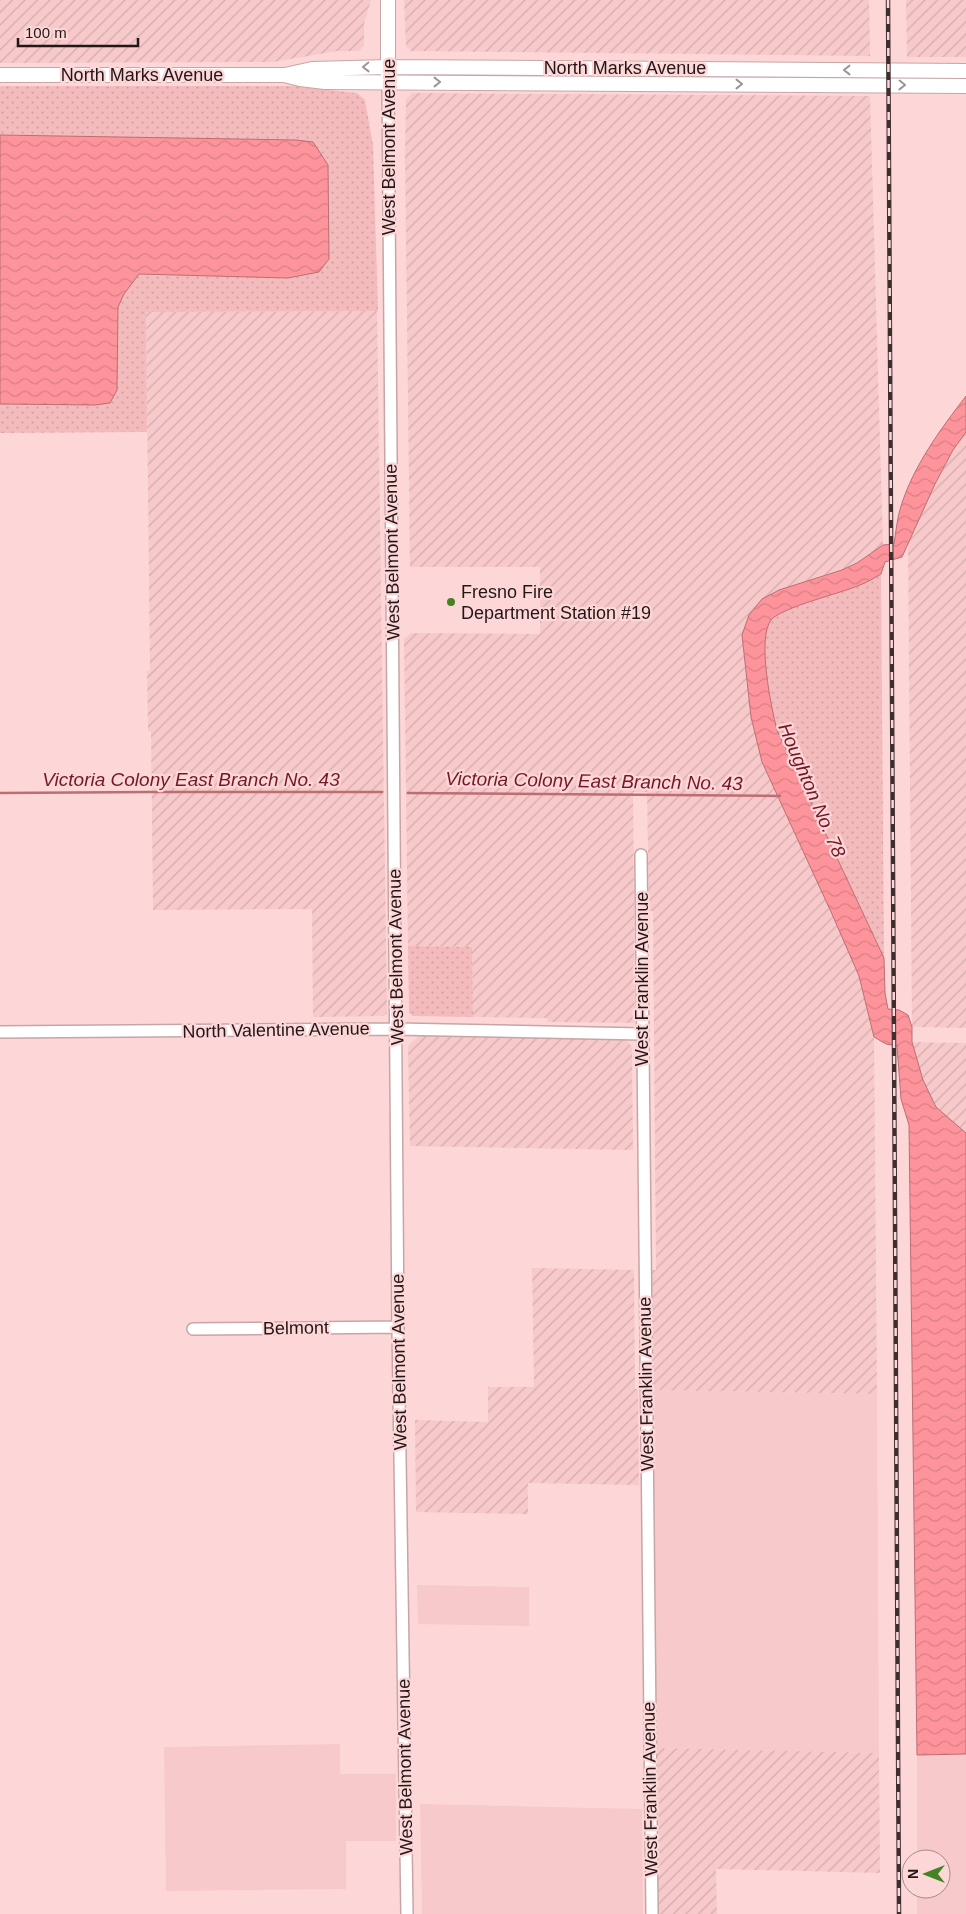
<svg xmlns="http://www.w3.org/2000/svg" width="966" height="1914" viewBox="0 0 966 1914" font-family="Helvetica,sans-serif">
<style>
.built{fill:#f7c9ca}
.industrial{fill:url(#industrial-furrows)}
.grass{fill:url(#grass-dots)}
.water{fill:url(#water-waves);stroke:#bc6e73}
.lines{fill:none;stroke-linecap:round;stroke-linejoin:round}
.stream{stroke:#bc6e73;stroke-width:2.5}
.minor-casing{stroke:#c8a5a5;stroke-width:14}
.major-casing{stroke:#c8a5a5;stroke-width:16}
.minor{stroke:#fff;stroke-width:11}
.major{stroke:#fff;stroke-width:14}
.rail-casing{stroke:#3f2e2f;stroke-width:4.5}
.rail{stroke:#fdd7d8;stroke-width:2.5;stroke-dasharray:8;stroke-linecap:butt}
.oneway{stroke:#9c9696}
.poi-dot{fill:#448323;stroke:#fdd7d8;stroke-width:2}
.labels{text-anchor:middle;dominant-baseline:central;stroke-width:4.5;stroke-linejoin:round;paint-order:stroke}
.street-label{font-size:18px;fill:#231616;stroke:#fdd7d8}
.poi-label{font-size:18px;fill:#231616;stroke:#fdd7d8;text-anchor:start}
.water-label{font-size:19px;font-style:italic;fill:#741828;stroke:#fdd7d8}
</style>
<defs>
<pattern id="industrial-furrows" width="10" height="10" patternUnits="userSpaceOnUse" patternTransform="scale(1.25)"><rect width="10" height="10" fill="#f7c9ca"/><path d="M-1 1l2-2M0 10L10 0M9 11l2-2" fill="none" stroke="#d3acad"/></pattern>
<pattern id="grass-dots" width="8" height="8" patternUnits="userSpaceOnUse" patternTransform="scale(1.25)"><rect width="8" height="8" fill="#f4bbbd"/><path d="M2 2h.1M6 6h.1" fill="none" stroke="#d1a0a2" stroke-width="1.8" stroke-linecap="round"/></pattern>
<pattern id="water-waves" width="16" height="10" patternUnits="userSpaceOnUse" patternTransform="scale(1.25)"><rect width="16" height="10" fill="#fe949b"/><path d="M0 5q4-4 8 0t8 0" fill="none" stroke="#d97f85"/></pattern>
</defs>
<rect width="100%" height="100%" fill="#fdd7d8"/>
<path class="built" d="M653 1390 877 1394 879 1753 657 1748Z
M417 1585 529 1587V1626L418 1624Z
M340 1744V1774H396V1841H346V1889L166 1891 164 1747Z
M966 1754V1914H917V1889H941V1859H917V1755Z
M420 1804 642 1809 643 1914H422Z"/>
<path class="industrial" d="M0 0H371L364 24V46L359 51H337L273 62 0 63Z
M404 0H869L870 56 411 51 406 46Z
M906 0H966V57H907Z
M412 93 870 96 883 545 857 563 842 570 779 590 742 635 751 717 762 762 832 914 859 976 874 1037 877 1394 653 1390 652 1270H656L653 911H649L647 792H633L635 1023 548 1022 547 1018 473 1017 472 947 408 946 404 639 411 633 540 634V567H410L405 158 406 99Z
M377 311 387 1013 383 1016 313 1017 312 909 153 910 151 731H148L147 671H150L146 312Z
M966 432V1028L912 1027 908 543 935 484 953 450Z
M419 1035 580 1037 626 1040 632 1047 633 1150 410 1146 408 1046Z
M912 1042 966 1043V1133L936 1107 923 1080Z
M532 1268 634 1270 635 1389H638L639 1485 528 1483V1514L416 1512 415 1420 488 1422V1387H534Z
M657 1748 879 1753 880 1873 716 1869 717 1914H658Z"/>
<path class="grass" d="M0 86H294L357 93 365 100 373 145 378 311 146 312 147 432 0 433Z
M881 574 884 958 777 730C771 707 757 638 771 620 782 607 842 593 860 585 868 582 874 578 881 574Z
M408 946 472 947 473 1017 413 1016 409 1013Z"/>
<path class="water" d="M0 135 296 140 313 142 328 165 329 259 319 272 288 278 139 274 124 294 118 307 117 390 110 403 95 405 0 404Z
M966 396V432L953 450 935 484 902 557 885 562 881 574C874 578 868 582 860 585 842 593 782 607 771 620 757 638 771 707 777 730L884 958 885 993 888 1009 899 1010 908 1015 912 1027V1042L923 1080 936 1107 966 1133V1754L917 1755 909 1125 901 1099 897 1046 886 1044 874 1037 859 976 832 914 762 762 751 717 742 635 749 615 762 599 779 590 842 570 857 563 883 545 894 544C896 532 897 518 901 506 914 465 940 430 966 396Z"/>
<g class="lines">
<path class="stream" d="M0 793 151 792H382
M408 793 780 796"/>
<defs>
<path id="minor" d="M388 81 398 1327 407 1914
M641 855 652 1914
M0 1032 396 1029 642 1034
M193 1329 398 1327"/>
<path id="major" d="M0 75H284L300 79 325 82 966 86
M285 75 312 69 388 67 966 71
M388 75V0"/>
</defs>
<use href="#minor" class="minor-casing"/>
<use href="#major" class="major-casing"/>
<use href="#minor" class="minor"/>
<use href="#major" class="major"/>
<defs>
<path id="rail" d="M888 0 899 1914"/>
</defs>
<use href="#rail" class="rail-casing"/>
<use href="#rail" class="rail"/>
</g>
<defs><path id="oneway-chevron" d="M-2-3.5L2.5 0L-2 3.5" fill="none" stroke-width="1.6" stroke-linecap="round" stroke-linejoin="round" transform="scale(1.25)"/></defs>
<g class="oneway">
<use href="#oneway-chevron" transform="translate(366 67) rotate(179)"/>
<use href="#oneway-chevron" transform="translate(847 70) rotate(-180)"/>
<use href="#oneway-chevron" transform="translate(437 82)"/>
<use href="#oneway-chevron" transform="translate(739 84)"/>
<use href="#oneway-chevron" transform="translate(902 85) rotate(1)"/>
</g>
<circle class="poi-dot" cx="451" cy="602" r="5"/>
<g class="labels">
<g class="street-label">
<text x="625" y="68">North Marks Avenue</text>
<text x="142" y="75">North Marks Avenue</text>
<text transform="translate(389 147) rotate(-90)">West Belmont Avenue</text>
<text transform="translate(392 552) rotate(-91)">West Belmont Avenue</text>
<text transform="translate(396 957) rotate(-91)">West Belmont Avenue</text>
<text transform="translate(642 979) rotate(-90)">West Franklin Avenue</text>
<text transform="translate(276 1030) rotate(-1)">North Valentine Avenue</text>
<text transform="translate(296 1328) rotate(-1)">Belmont</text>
<text transform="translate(399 1362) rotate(-91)">West Belmont Avenue</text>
<text transform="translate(646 1384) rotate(-91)">West Franklin Avenue</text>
<text transform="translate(405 1767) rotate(-91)">West Belmont Avenue</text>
<text transform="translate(650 1789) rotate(-91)">West Franklin Avenue</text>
</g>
<g class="poi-label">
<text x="461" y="592">Fresno Fire<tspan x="461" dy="21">Department Station #19</tspan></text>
</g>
<g class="water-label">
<text x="191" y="779">Victoria Colony East Branch No. 43</text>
<text transform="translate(594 781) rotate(1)">Victoria Colony East Branch No. 43</text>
<text transform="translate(812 790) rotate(67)">Houghton No. 78</text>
</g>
</g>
<g transform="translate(926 1874) rotate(270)"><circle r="24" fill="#fdd7d8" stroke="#a68a8a"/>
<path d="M0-4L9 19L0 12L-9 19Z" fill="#448323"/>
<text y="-8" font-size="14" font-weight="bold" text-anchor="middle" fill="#231616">N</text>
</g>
<path d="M18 38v8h120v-8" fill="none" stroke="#231616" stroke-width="2.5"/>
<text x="25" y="38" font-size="15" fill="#231616" stroke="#fdd7d8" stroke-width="4" paint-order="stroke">100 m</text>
</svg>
